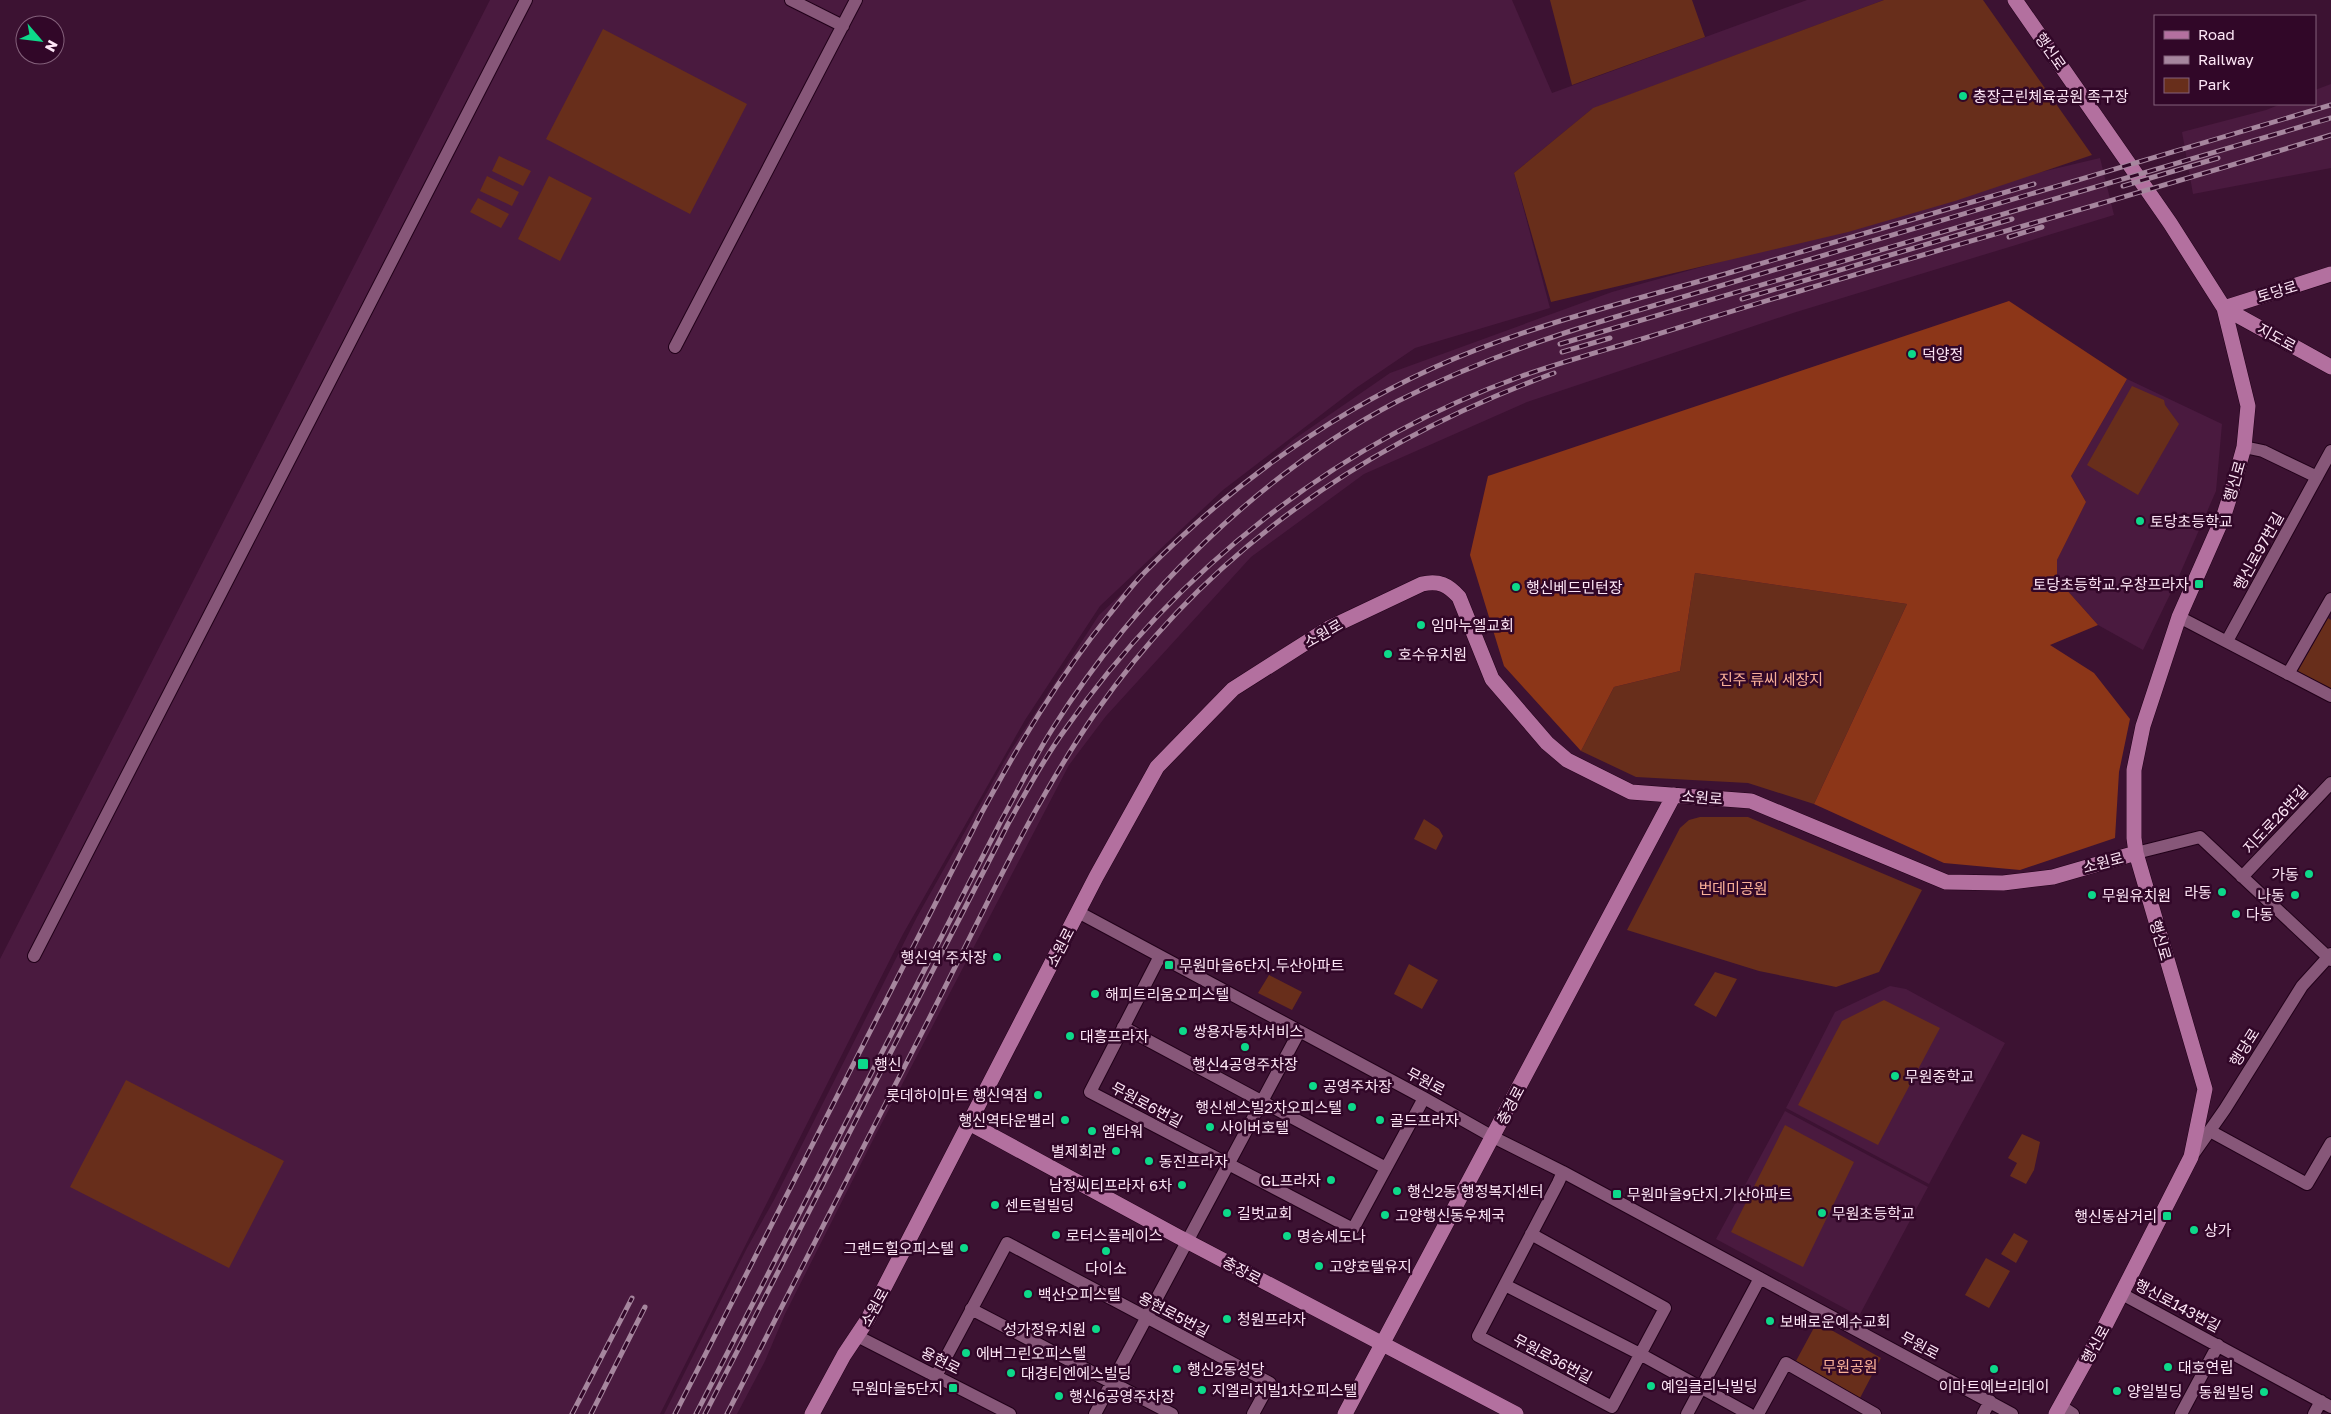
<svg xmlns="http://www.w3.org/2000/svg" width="2331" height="1414" viewBox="0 0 2331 1414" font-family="'Golos Text','Noto Sans KR',sans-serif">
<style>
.built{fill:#4a1a3f}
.green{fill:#682e1b}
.forest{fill:#8c3618}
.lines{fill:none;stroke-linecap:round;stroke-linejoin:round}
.minor-casing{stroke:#210019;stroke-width:14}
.major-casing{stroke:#210019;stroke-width:16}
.minor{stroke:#875779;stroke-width:12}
.major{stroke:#b3709f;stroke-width:15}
.rail-casing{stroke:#a6869e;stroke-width:5}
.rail{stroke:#310728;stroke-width:3;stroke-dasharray:9;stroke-linecap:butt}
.poi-dot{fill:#0dd98a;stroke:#310728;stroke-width:2}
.labels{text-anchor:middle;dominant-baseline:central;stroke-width:5;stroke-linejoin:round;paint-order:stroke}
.street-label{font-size:15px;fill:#fde6f6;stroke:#310728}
.poi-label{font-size:15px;fill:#fde6f6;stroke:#310728;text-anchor:start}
.park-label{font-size:15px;fill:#fbb199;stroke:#310728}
</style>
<rect width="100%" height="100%" fill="#3c1232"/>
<path class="built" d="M490 0H1512L1552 93 1807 0H1884L1592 109 1514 173 1550 308 1415 348 1356 388 1223 490 1100 606 1025 720 903 934 660 1414H0V959Z
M2331 84V168L2193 194 2182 132 2266 110 2281 104H2315V90Z
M2100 158 2114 215 1793 313 1527 402 1364 474 1251 557 1106 716 1069 765 873 1140 785 1314 765 1361 737 1414H664L747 1248 774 1200 917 917 1009 753 1099 615 1161 557 1293 440 1390 373 1612 292 2041 172Z
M2127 379 2222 424 2216 491 2179 576 2143 650 2098 625 2057 579V560L2086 502 2071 476Z
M1890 986 1906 989 2005 1043 1929 1184 1786 1108 1835 1012Z
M1785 1111 1928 1187 1859 1316 1716 1239Z"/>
<path class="green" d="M1550 0H1692L1705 37 1572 85Z
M1884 0H1983L2092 155 1955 201 1848 232 1551 302 1514 173 1593 108Z
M603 29 747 104 690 214 546 139Z
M499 156 531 171 523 186 492 171Z
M487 176 519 192 512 206 480 191Z
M549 176 592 198 560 261 518 239Z
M478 198 509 214 501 228 470 212Z
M2132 386 2164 400 2165 405 2179 424 2138 495 2087 465Z
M1695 573 1907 604 1814 804 1748 783 1636 777 1581 751 1614 687 1680 671Z
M2328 618 2331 620V690L2298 671Z
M1700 817H1748L1922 890 1879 972 1836 987 1759 971 1627 930 1680 828 1689 820Z
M1424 819 1439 829 1443 836 1436 850 1414 839Z
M1409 964 1438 980 1422 1009 1394 994Z
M1715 972 1737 979 1716 1017 1694 1005Z
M1269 975 1302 992 1292 1010 1258 993Z
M1884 1000 1940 1028 1878 1145 1798 1105 1842 1021Z
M126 1080 284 1161 229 1268 70 1187Z
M1785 1125 1854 1162 1803 1267 1731 1232Z
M2022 1134 2040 1142 2034 1170 2026 1184 2010 1176 2017 1163 2008 1158Z
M2014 1233 2028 1241 2016 1263 2001 1254Z
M1986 1258 2010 1271 1989 1308 1965 1295Z
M1817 1322 1881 1358 1860 1398 1796 1361Z"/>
<path class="forest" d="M2009 301 2127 379 2071 476 2086 502 2057 560V579L2098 625 2050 645 2094 673 2130 719 2119 772 2115 838 2020 870 1944 863 1814 804 1907 604 1695 573 1680 671 1614 687 1581 751 1504 666 1470 555 1488 476Z"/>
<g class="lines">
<defs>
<path id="minor" d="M791 0 843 26
M675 347 856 0
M2244 447 2263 451 2317 477
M2179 617 2331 696
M2227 641 2331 451
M2288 674 2331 599
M2136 853 2200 837 2331 960
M2242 877 2331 783
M1078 912 1424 1098 1493 1137 1563 1172 2012 1414
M34 956 526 0
M1160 956 1090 1092 1353 1229 1424 1098
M1123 1027 1386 1168
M2210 1131 2307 1184 2331 1143
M2192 1156 2225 1109 2302 986 2331 954
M1531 1234 1665 1308 1612 1407 1478 1336 1558 1183 1563 1172
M1505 1285 1640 1354 1749 1414
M2122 1294 2331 1407
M971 1309 1172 1414
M857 1336 1010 1414
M936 1376 1007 1243 1270 1383 1253 1414
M2061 1406 2073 1414
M1095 1414 1299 1032
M1687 1414 1760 1278
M1758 1414 1786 1363 1875 1414
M1983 1414 1990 1401
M2181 1414 2218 1345
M2314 1414 2321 1401"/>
<path id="major" d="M2015 0 2170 223 2224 308 2248 406 2244 447 2232 490 2224 515 2179 617 2143 726 2134 770V838L2136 853 2205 1089 2191 1157 2106 1324 2056 1414
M2224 308 2331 367
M2224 308 2331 274
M969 1123 1177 1236 1516 1414
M812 1414 844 1355 868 1319 1096 877 1157 767 1233 689 1329 628 1422 584C1439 580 1448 585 1459 597L1492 679 1547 743 1567 760 1631 792 1751 801 1946 882 2003 883 2053 877 2136 853
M1345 1414 1674 795"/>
</defs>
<use href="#minor" class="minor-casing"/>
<use href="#major" class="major-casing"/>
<use href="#minor" class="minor"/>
<use href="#major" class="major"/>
<defs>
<path id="rail" d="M2123 186 2218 158
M2009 237 2042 227
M1742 299 2012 219
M1560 344 2331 118
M1562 352 1610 338
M572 1414 632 1298
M591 1414 645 1307
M675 1414 981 814C1019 744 1059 677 1109 615 1121 600 1133 584 1146 571 1229 487 1326 417 1433 368 1528 325 1632 301 1732 272 1833 243 1933 213 2034 184
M696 1414 1001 821C1018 790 1034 758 1053 728 1135 597 1260 473 1398 401 1467 366 1539 340 1612 318L2331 105
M705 1414 1008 824C1026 792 1043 760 1064 731 1177 569 1336 443 1522 376 1556 364 1591 354 1625 344 1685 326 1744 307 1803 290 1979 238 2156 189 2331 135
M727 1414C796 1279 865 1144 934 1009 985 909 1032 805 1096 712 1209 549 1369 441 1554 373"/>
</defs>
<use href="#rail" class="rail-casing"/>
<use href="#rail" class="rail"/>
</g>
<g class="poi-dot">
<circle cx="1963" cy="96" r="5"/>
<circle cx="1912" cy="354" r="5"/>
<circle cx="2140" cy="521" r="5"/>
<rect x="2194" y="579" width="10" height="10" rx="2.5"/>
<circle cx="1516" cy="587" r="5"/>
<circle cx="1421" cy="625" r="5"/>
<circle cx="1388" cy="654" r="5"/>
<circle cx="2309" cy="874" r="5"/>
<circle cx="2222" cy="892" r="5"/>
<circle cx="2092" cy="895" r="5"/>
<circle cx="2295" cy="895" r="5"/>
<circle cx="2236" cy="914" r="5"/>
<circle cx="997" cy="957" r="5"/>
<rect x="1164" y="960" width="10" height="10" rx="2.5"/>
<circle cx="1095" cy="994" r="5"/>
<circle cx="1183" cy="1031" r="5"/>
<circle cx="1070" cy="1036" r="5"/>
<circle cx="1245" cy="1047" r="5"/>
<rect x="857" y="1058" width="12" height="12" rx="2.5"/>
<circle cx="1895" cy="1076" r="5"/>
<circle cx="1313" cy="1086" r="5"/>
<circle cx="1038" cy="1095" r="5"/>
<circle cx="1352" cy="1107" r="5"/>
<circle cx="1065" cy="1120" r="5"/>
<circle cx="1380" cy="1120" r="5"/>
<circle cx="1210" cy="1127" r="5"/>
<circle cx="1092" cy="1131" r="5"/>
<circle cx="1116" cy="1151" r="5"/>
<circle cx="1149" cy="1161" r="5"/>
<circle cx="1331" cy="1180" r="5"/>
<circle cx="1182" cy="1185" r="5"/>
<circle cx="1397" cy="1191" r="5"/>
<rect x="1612" y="1189" width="10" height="10" rx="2.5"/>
<circle cx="995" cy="1205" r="5"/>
<circle cx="1227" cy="1213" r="5"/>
<circle cx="1822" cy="1213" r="5"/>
<circle cx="1385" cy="1215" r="5"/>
<rect x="2162" y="1211" width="10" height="10" rx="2.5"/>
<circle cx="2194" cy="1230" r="5"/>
<circle cx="1056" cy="1235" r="5"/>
<circle cx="1287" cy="1236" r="5"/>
<circle cx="964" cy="1248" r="5"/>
<circle cx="1106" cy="1251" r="5"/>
<circle cx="1319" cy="1266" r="5"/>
<circle cx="1028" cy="1294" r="5"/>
<circle cx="1227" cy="1319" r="5"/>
<circle cx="1770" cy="1321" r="5"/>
<circle cx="1096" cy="1329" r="5"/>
<circle cx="966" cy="1353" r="5"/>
<circle cx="2168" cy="1367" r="5"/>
<circle cx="1177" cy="1369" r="5"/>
<circle cx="1994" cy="1369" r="5"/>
<circle cx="1011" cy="1373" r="5"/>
<circle cx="1651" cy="1386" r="5"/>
<rect x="948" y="1383" width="10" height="10" rx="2.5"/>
<circle cx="1202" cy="1390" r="5"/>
<circle cx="2117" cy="1391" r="5"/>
<circle cx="2264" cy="1392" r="5"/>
<circle cx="1059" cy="1396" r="5"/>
</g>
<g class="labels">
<g class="street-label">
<text transform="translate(2051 51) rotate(55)">행신로</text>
<text transform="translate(2277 291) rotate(-17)">토당로</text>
<text transform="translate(2277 337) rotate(29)">지도로</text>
<text transform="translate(2234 481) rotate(-74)">행신로</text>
<text transform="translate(2258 551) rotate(-61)">행신로97번길</text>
<text transform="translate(1323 633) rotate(-30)">소원로</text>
<text transform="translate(1702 797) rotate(4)">소원로</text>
<text transform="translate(2275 819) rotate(-47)">지도로26번길</text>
<text transform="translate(2103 862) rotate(-15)">소원로</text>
<text transform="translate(2161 940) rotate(74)">행신로</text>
<text transform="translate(1060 947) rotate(-63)">소원로</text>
<text transform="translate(2244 1047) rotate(-58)">행당로</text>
<text transform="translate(1426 1081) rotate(28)">무원로</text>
<text transform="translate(1147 1104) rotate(28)">무원로6번길</text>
<text transform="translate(1510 1105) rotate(-62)">충경로</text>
<text transform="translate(1242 1270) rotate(28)">충장로</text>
<text transform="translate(2178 1305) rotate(28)">행신로143번길</text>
<text transform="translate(874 1307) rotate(-61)">소원로</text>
<text transform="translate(1174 1314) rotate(28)">용현로5번길</text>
<text transform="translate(2095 1344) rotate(-61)">행신로</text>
<text transform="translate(1920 1345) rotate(28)">무원로</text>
<text transform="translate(1553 1358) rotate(28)">무원로36번길</text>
<text transform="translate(941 1360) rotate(27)">용현로</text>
</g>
<g class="poi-label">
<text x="1973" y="96">충장근린체육공원 족구장</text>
<text x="1922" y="354">덕양정</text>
<text x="2150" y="521">토당초등학교</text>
<text x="2189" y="584" text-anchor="end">토당초등학교.우창프라자</text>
<text x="1526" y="587">행신베드민턴장</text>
<text x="1431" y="625">임마누엘교회</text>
<text x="1398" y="654">호수유치원</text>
<text x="2299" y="874" text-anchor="end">가동</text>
<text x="2212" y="892" text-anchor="end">라동</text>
<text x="2102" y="895">무원유치원</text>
<text x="2285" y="895" text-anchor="end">나동</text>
<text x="2246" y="914">다동</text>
<text x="987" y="957" text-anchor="end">행신역 주차장</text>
<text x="1179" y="965">무원마을6단지.두산아파트</text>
<text x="1105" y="994">해피트리움오피스텔</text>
<text x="1193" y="1031">쌍용자동차서비스</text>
<text x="1080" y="1036">대흥프라자</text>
<text x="874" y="1064">행신</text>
<text x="1245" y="1064" text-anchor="middle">행신4공영주차장</text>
<text x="1905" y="1076">무원중학교</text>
<text x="1323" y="1086">공영주차장</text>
<text x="1028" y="1095" text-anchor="end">롯데하이마트 행신역점</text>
<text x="1342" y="1107" text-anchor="end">행신센스빌2차오피스텔</text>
<text x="1055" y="1120" text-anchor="end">행신역타운밸리</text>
<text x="1390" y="1120">골드프라자</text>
<text x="1220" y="1127">사이버호텔</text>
<text x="1102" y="1131">엠타워</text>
<text x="1106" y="1151" text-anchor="end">별제회관</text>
<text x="1159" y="1161">동진프라자</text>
<text x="1321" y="1180" text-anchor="end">GL프라자</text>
<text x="1172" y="1185" text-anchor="end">남정씨티프라자 6차</text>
<text x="1407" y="1191">행신2동 행정복지센터</text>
<text x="1627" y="1194">무원마을9단지.기산아파트</text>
<text x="1005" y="1205">센트럴빌딩</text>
<text x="1237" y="1213">길벗교회</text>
<text x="1832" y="1213">무원초등학교</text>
<text x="1395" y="1215">고양행신동우체국</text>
<text x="2157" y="1216" text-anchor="end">행신동삼거리</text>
<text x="2204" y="1230">상가</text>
<text x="1066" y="1235">로터스플레이스</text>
<text x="1297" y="1236">명승세도나</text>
<text x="954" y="1248" text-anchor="end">그랜드힐오피스텔</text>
<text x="1329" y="1266">고양호텔유지</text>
<text x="1106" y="1268" text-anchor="middle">다이소</text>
<text x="1038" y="1294">백산오피스텔</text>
<text x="1237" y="1319">청원프라자</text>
<text x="1780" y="1321">보배로운예수교회</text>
<text x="1086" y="1329" text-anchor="end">성가정유치원</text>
<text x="976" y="1353">에버그린오피스텔</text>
<text x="2178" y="1367">대호연립</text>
<text x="1187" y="1369">행신2동성당</text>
<text x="1021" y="1373">대경티엔에스빌딩</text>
<text x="1661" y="1386">예일클리닉빌딩</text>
<text x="1994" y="1386" text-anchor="middle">이마트에브리데이</text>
<text x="943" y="1388" text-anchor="end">무원마을5단지</text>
<text x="1212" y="1390">지엘리치빌1차오피스텔</text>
<text x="2127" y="1391">양일빌딩</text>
<text x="2254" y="1392" text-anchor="end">동원빌딩</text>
<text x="1069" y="1396">행신6공영주차장</text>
</g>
<g class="park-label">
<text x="1771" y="679">진주 류씨 세장지</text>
<text x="1733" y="888">번데미공원</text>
<text x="1850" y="1366">무원공원</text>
</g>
</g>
<rect x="2154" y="15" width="162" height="90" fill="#310728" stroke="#83607a"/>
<rect x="2164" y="31" width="25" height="8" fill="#b3709f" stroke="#83607a"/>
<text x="2198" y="40" font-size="15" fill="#fde6f6">Road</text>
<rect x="2164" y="56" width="25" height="8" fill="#a6869e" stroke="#83607a"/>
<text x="2198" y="65" font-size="15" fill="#fde6f6">Railway</text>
<rect x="2164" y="78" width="25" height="15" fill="#682e1b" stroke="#83607a"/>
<text x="2198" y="90" font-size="15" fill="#fde6f6">Park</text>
<g transform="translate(40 40) rotate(118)"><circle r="24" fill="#310728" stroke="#83607a"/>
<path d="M0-4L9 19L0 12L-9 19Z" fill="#0dd98a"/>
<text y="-8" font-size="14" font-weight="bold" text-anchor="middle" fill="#fde6f6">N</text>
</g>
</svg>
